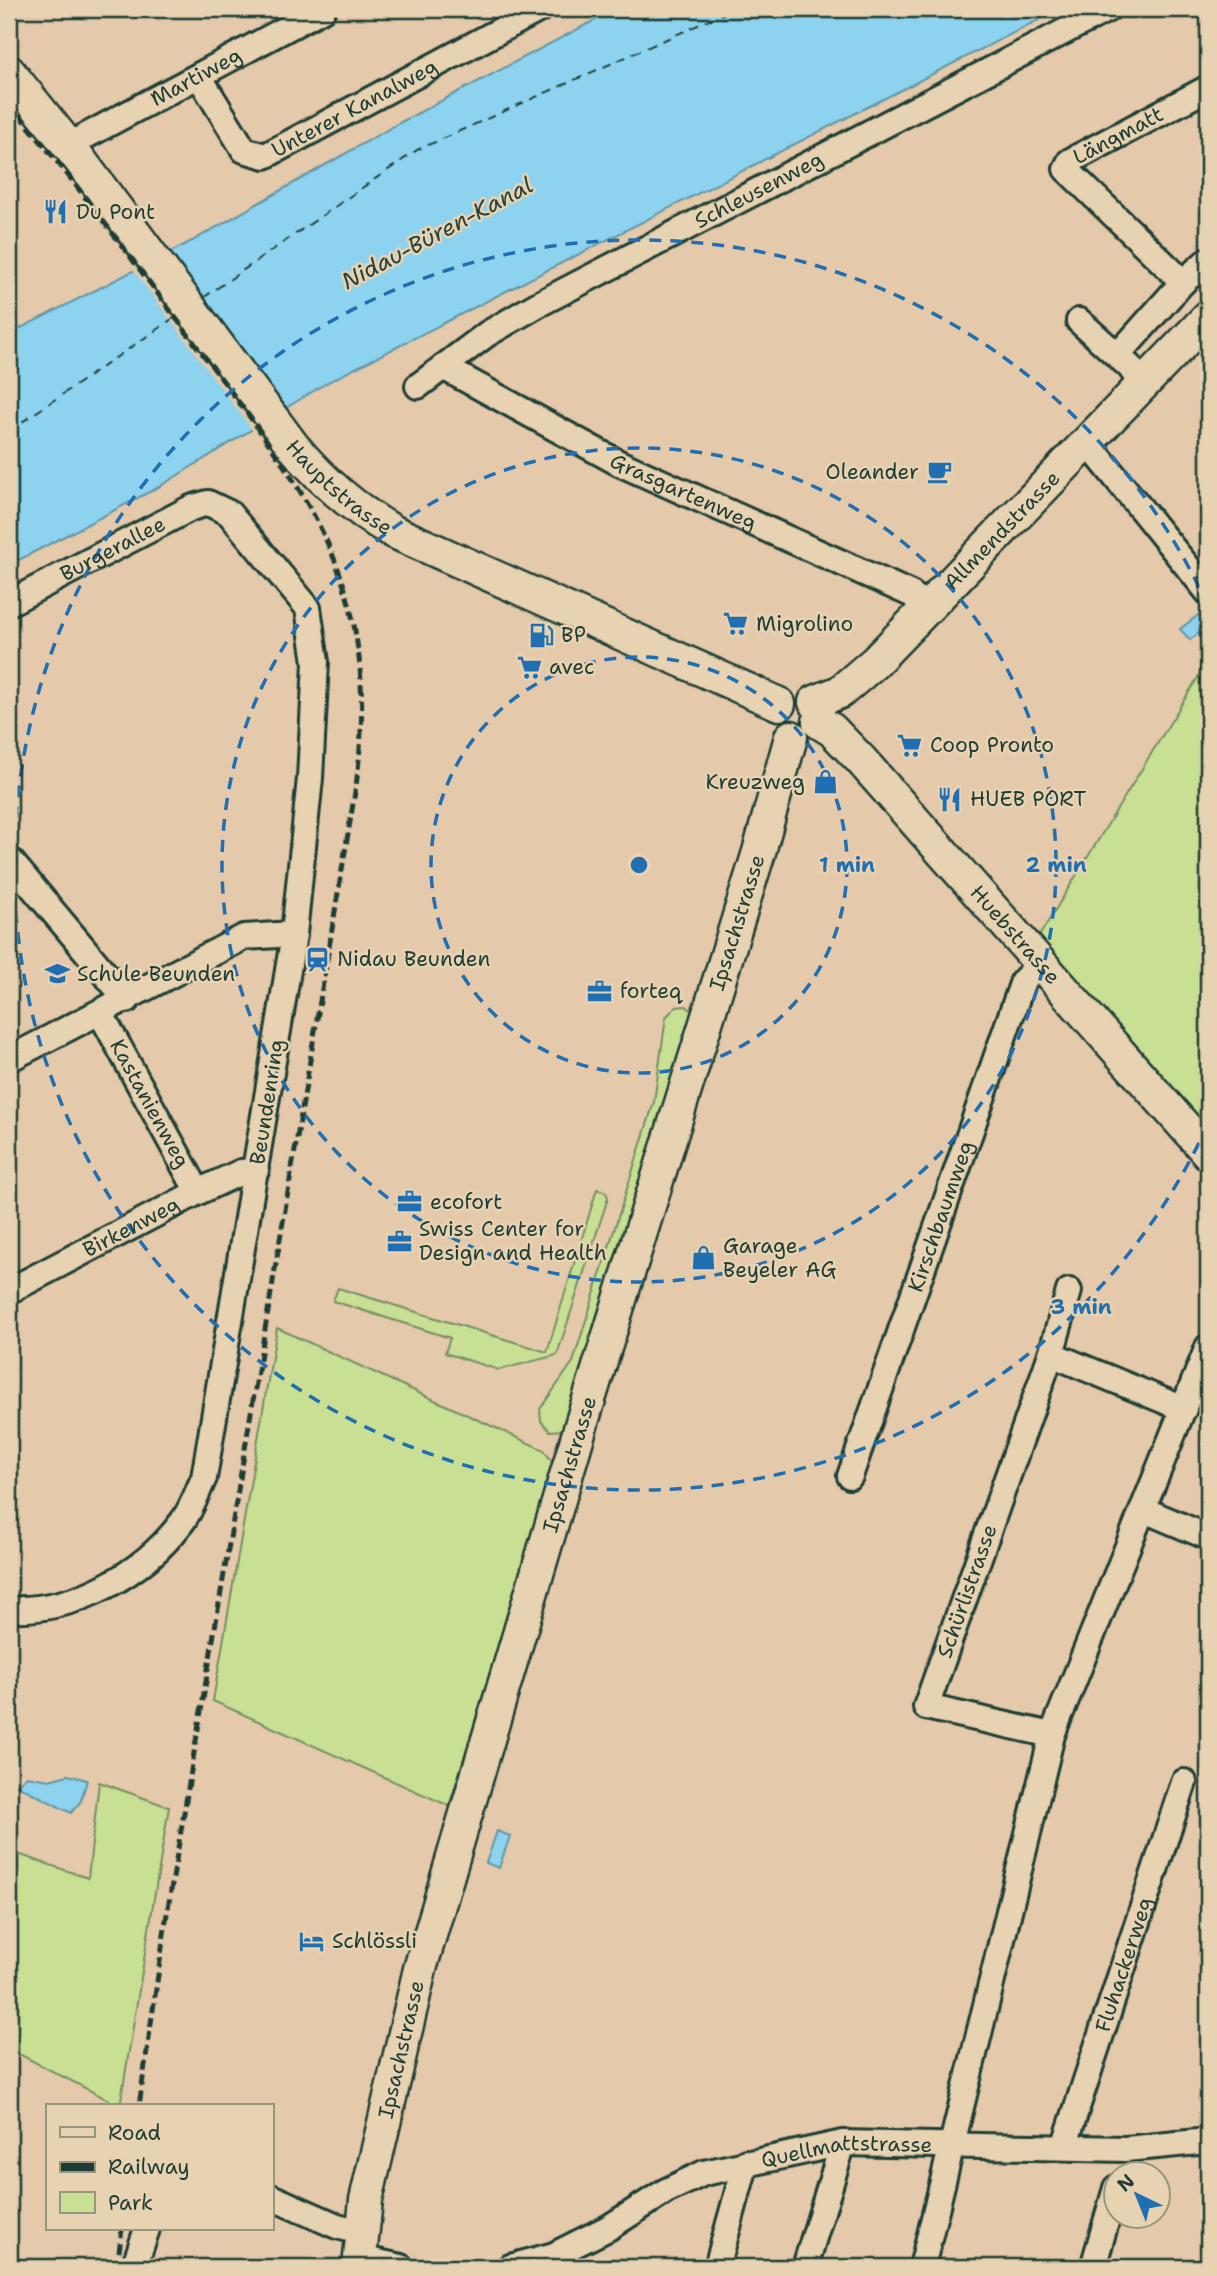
<svg xmlns="http://www.w3.org/2000/svg" width="1217" height="2276" font-family="'Shantell Sans',sans-serif">
<style>
.green{fill:#c8df94;stroke:#748e64;stroke-width:2}
.water{fill:#8dd2ee;stroke:#6196a4;stroke-width:2}
.pier{fill:#e5c9ab}
.lines{fill:none;stroke-linecap:round;stroke-linejoin:round}
.ferry{stroke:#24443d;stroke-width:2;stroke-dasharray:9 7;stroke-linecap:butt}
.minor-casing{stroke:#1f3d34;stroke-width:30}
.major-casing{stroke:#1f3d34;stroke-width:37}
.minor{stroke:#e7d2b1;stroke-width:24}
.major{stroke:#e7d2b1;stroke-width:32}
.rail{stroke:#1f3d34;stroke-width:5;stroke-dasharray:10 5;stroke-linecap:butt}
.ring{fill:none;stroke:#1f6fb2;stroke-width:3.5;stroke-dasharray:12 9}
.labels{text-anchor:middle;dominant-baseline:central;stroke-width:5;stroke-linejoin:round;paint-order:stroke}
.street-label{font-size:21px;fill:#1f3d34;stroke:#e7d2b1}
.poi-label{font-size:21px;fill:#1f3d34;stroke:#e7d2b1;text-anchor:start}
.water-label{font-size:23px;font-style:italic;fill:#24443d;stroke:#e7d2b1}
.centre{fill:#1f6fb2;stroke:#e7d2b1;stroke-width:3.5}
.ring-label{font-size:21px;text-anchor:middle;font-weight:bold;fill:#1f6fb2;stroke:#e7d2b1;stroke-width:5;stroke-linejoin:round;paint-order:stroke}
</style>
<rect width="100%" height="100%" fill="#e5c9ab"/>
<filter id="ink" filterUnits="userSpaceOnUse"><feTurbulence type="fractalNoise" baseFrequency=".0143" numOctaves="2"/><feDisplacementMap in="SourceGraphic" scale="14" xChannelSelector="R" yChannelSelector="G"/><feConvolveMatrix kernelMatrix="1 2 1 2 8 2 1 2 1" color-interpolation-filters="sRGB"/></filter>
<g filter="url(#ink)">
<path class="green" d="M1208 661V1136L1030 951Z
M686 1006 692 1011 564 1430 550 1431 541 1421 540 1409 573 1362 654 1102 666 1017 676 1007Z
M597 1189 606 1192 608 1198 557 1355 499 1370 445 1353 450 1338 333 1301 338 1288 547 1352Z
M277 1328 544 1450 554 1465 449 1806 213 1701Z
M99 1782 169 1807 120 2106 9 2049V1851L88 1878Z"/>
<path class="water" d="M616 9H1060L328 382 159 487 9 565V334L192 241 401 122Z
M1201 613 1208 626 1190 640 1180 629Z
M68 1775 87 1780 81 1801 71 1813 17 1785 27 1776 49 1780Z
M497 1831 510 1836 499 1868 486 1863Z"/>
<path class="pier" d="M167 250 288 411 253 431 132 268Z"/>
<g class="lines">
<path class="ferry" d="M203 298 417 150 734 9
M9 431 178 315"/>
<defs>
<g id="minor">
<path id="s1" d="M199 76 244 150 265 156 540 9"/>
<path id="s2" d="M69 145 323 9"/>
<path id="s3" d="M1183 282 1066 169 1070 161 1208 88"/>
<path d="M1079 321 1130 367 1142 385"/>
<path d="M1118 355 1183 282 1208 260"/>
<path id="s4" d="M443 367 619 463 911 594 928 608"/>
<path id="s5" d="M418 386 487 334 537 305 1108 9"/>
<path d="M1087 442 1208 592"/>
<path id="s6" d="M9 603 191 508 208 503 229 513 308 608 316 662 310 778 294 934 204 1478C197 1492 192 1509 182 1522 142 1575 75 1612 9 1609"/>
<path d="M9 859 127 1000"/>
<path id="s7" d="M101 1014 198 1192"/>
<path d="M9 1059 244 937 294 934"/>
<path id="s8" d="M9 1291 198 1192 241 1172 256 1171"/>
<path d="M1051 1354 1069 1291"/>
<path id="s9" d="M850 1476 1023 981 1041 963"/>
<path d="M1144 1510 1208 1537"/>
<path id="s10" d="M1052 1735 926 1707 1051 1354 1184 1409"/>
<path id="s11" d="M1064 2147 1184 1782"/>
<path d="M271 2197 337 2226 361 2232"/>
<path d="M359 2258 401 2267"/>
<path d="M134 2267 147 2229"/>
<path id="s12" d="M510 2267 554 2255 608 2228 666 2191 704 2173 843 2143 1126 2149 1208 2141"/>
<path d="M717 2267 746 2162"/>
<path d="M805 2267 843 2143"/>
<path d="M922 2267 1052 1735 1208 1347"/>
<path d="M1093 2267 1116 2188"/>
</g>
<g id="major">
<path id="s13" d="M9 72 80 160 293 446C321 480 356 510 394 532L779 704"/>
<path id="s14" d="M815 702 840 692 875 662 1208 317"/>
<path id="s15" d="M819 722 832 730 861 760 1208 1153"/>
<path id="s16" d="M359 2267 366 2200 420 1969 582 1422 759 852 791 737"/>
</g>
</defs>
<use href="#minor" class="minor-casing"/>
<use href="#major" class="major-casing"/>
<use href="#minor" class="minor"/>
<use href="#major" class="major"/>
<path class="rail" d="M9 103C72 177 129 255 187 333 304 490 384 576 356 786L166 1920 139 2106
M117 2267 122 2229"/>
</g>
</g>
<g class="ring">
<circle cx="639" cy="865" r="208"/>
<circle cx="639" cy="865" r="417"/>
<path d="M1208 1124A625 625 0 1 1 1208 606"/>
</g>
<defs>
<symbol id="restaurant-bare" viewBox="-9 -9 18 18"><path d="M-5-6h1v4h1v-4h1v4h1v-4h1v5L-1.5 .5V6h-2V.5L-5-1ZM5-6V6H3V1.5H1.5Q1.5-4 5-6Z" fill="#1f6fb2" stroke="#e7d2b1" stroke-width="2.5" paint-order="stroke"/></symbol>
<symbol id="cafe-bare" viewBox="-9 -9 18 18"><path d="M-5.5-4.5H6V0H3Q3 3.5 0 3.5H-2.5Q-5.5 3.5-5.5 0ZM3-3.2v2h1.7v-2ZM-6 4.5H4V6H-6Z" fill="#1f6fb2" stroke="#e7d2b1" stroke-width="2.5" paint-order="stroke"/></symbol>
<symbol id="supermarket-bare" viewBox="-9 -9 18 18"><path d="M-6-5.5h2.5l.6 2H6L4.5 2H-2.5L-4.4-4H-6ZM-1.5 3.2a1.3 1.3 0 1 0 .1 0ZM3 3.2a1.3 1.3 0 1 0 .1 0Z" fill="#1f6fb2" stroke="#e7d2b1" stroke-width="2.5" paint-order="stroke"/></symbol>
<symbol id="fuel-bare" viewBox="-9 -9 18 18"><path d="M-5.5-6h7V0h2V4h1.3V-2.5L3-4.5l.8-.8L6-3V5H2.5V1h-1V6h-7ZM-4.2-4.7v3.2H.2V-4.7Z" fill="#1f6fb2" stroke="#e7d2b1" stroke-width="2.5" paint-order="stroke"/></symbol>
<symbol id="shop-bare" viewBox="-9 -9 18 18"><path d="M-5-2.5h2.3a2.7 3.5 0 0 1 5.4 0H5L5.5 6h-11ZM-1.5-2.5h3a1.5 2.3 0 0 0-3 0Z" fill="#1f6fb2" stroke="#e7d2b1" stroke-width="2.5" paint-order="stroke"/></symbol>
<symbol id="station-bare" viewBox="-9 -9 18 18"><path d="M-3-6H3Q5-6 5-4V2Q5 4 3 4L4.5 6H3L1.5 4h-3L-3 6H-4.5L-3 4Q-5 4-5 2V-4Q-5-6-3-6ZM-3.5-4v3h7v-3ZM-3.5 1v1.5H-2V1ZM2 1v1.5H3.5V1Z" fill="#1f6fb2" stroke="#e7d2b1" stroke-width="2.5" paint-order="stroke"/></symbol>
<symbol id="school-bare" viewBox="-9 -9 18 18"><path d="M0-5L7-2L0 1L-7-2ZM-4 1L0 2.5L4 1V4Q0 6-4 4Z" fill="#1f6fb2" stroke="#e7d2b1" stroke-width="2.5" paint-order="stroke"/></symbol>
<symbol id="office-bare" viewBox="-9 -9 18 18"><path d="M-6-3h4V-5.5h4V-3h4V5H-6ZM-1-4.5V-3h2v-1.5ZM-6 0V1H6V0Z" fill="#1f6fb2" stroke="#e7d2b1" stroke-width="2.5" paint-order="stroke"/></symbol>
<symbol id="hotel-bare" viewBox="-9 -9 18 18"><path d="M-6-4.5h1.5V1H6V5H4.5V3h-9V5H-6ZM-4 0a1.8 1.8 0 1 1 3.6 0ZM.5 0V-2.5h3Q6-2.5 6 0Z" fill="#1f6fb2" stroke="#e7d2b1" stroke-width="2.5" paint-order="stroke"/></symbol>
</defs>
<g fill-rule="evenodd">
<use href="#restaurant-bare" x="38" y="194" width="35" height="35"/>
<use href="#cafe-bare" x="922" y="454" width="35" height="35"/>
<use href="#supermarket-bare" x="718" y="606" width="35" height="35"/>
<use href="#fuel-bare" x="524" y="618" width="35" height="35"/>
<use href="#supermarket-bare" x="512" y="650" width="35" height="35"/>
<use href="#supermarket-bare" x="892" y="728" width="35" height="35"/>
<use href="#shop-bare" x="808" y="764" width="35" height="35"/>
<use href="#restaurant-bare" x="932" y="782" width="35" height="35"/>
<use href="#station-bare" x="300" y="942" width="35" height="35"/>
<use href="#school-bare" x="40" y="956" width="35" height="35"/>
<use href="#office-bare" x="582" y="974" width="35" height="35"/>
<use href="#office-bare" x="392" y="1184" width="35" height="35"/>
<use href="#office-bare" x="382" y="1224" width="35" height="35"/>
<use href="#shop-bare" x="686" y="1240" width="35" height="35"/>
<use href="#hotel-bare" x="294" y="1924" width="35" height="35"/>
</g>
<g class="labels">
<g class="street-label">
<text stroke="none"><textPath href="#s2" startOffset="144">Martiweg</textPath></text>
<text stroke="none"><textPath href="#s1" startOffset="210">Unterer Kanalweg</textPath></text>
<text stroke="none"><textPath href="#s3" startOffset="226">Längmatt</textPath></text>
<text stroke="none"><textPath href="#s5" startOffset="394">Schleusenweg</textPath></text>
<text stroke="none"><textPath href="#s13" startOffset="532">Hauptstrasse</textPath></text>
<text stroke="none"><textPath href="#s4" startOffset="271">Grasgartenweg</textPath></text>
<text stroke="none"><textPath href="#s14" startOffset="256">Allmendstrasse</textPath></text>
<text stroke="none"><textPath href="#s6" startOffset="117">Burgerallee</textPath></text>
<text stroke="none"><textPath href="#s16" startOffset="1398">Ipsachstrasse</textPath></text>
<text stroke="none"><textPath href="#s15" startOffset="290">Huebstrasse</textPath></text>
<text transform="translate(267 1102) rotate(-81)">Beundenring</text>
<text stroke="none"><textPath href="#s7" startOffset="102">Kastanienweg</textPath></text>
<text stroke="none"><textPath href="#s9" startOffset="275">Kirschbaumweg</textPath></text>
<text stroke="none"><textPath href="#s8" startOffset="138">Birkenweg</textPath></text>
<text stroke="none"><textPath href="#s16" startOffset="831">Ipsachstrasse</textPath></text>
<text stroke="none"><textPath href="#s10" startOffset="252">Schürlistrasse</textPath></text>
<text stroke="none"><textPath href="#s11" startOffset="192">Fluhackerweg</textPath></text>
<text stroke="none"><textPath href="#s16" startOffset="222">Ipsachstrasse</textPath></text>
<text stroke="none"><textPath href="#s12" startOffset="362">Quellmattstrasse</textPath></text>
</g>
<g class="poi-label">
<text x="76" y="212">Du Pont</text>
<text x="919" y="472" text-anchor="end">Oleander</text>
<text x="756" y="624">Migrolino</text>
<text x="561" y="635">BP</text>
<text x="549" y="667">avec</text>
<text x="930" y="745">Coop Pronto</text>
<text x="805" y="782" text-anchor="end">Kreuzweg</text>
<text x="970" y="799">HUEB PORT</text>
<text x="337" y="959">Nidau Beunden</text>
<text x="77" y="974">Schule Beunden</text>
<text x="620" y="991">forteq</text>
<text x="430" y="1202">ecofort</text>
<text x="419" y="1229">Swiss Center for<tspan x="419" dy="24">Design and Health</tspan></text>
<text x="723" y="1246">Garage<tspan x="723" dy="24">Beyeler AG</tspan></text>
<text x="332" y="1941">Schlössli</text>
</g>
<g class="water-label">
<text transform="translate(437 233) rotate(-28)">Nidau-Büren-Kanal</text>
</g>
</g>
<circle cx="639" cy="865" r="10" class="centre"/>
<g class="ring-label">
<text x="847" y="872">1 min</text>
<text x="1056" y="872">2 min</text>
<text x="1081" y="1314">3 min</text>
</g>
<rect width="1217" height="2276" fill="none" stroke="#e7d2b1" stroke-width="35"/>
<rect x="18" y="18" width="1182" height="2241" fill="none" stroke="#1f3d34" stroke-width="2.5" filter="url(#ink)"/>
<rect x="46" y="2104" width="228" height="126" fill="#e7d2b1" stroke="#97967f" stroke-width="2"/>
<rect x="60" y="2127" width="35" height="10" fill="#e7d2b1" stroke="#97967f" stroke-width="2"/>
<text x="108" y="2140" font-size="21" fill="#1f3d34">Road</text>
<rect x="60" y="2162" width="35" height="10" fill="#1f3d34" stroke="#97967f" stroke-width="2"/>
<text x="108" y="2174" font-size="21" fill="#1f3d34">Railway</text>
<rect x="60" y="2192" width="35" height="21" fill="#c8df94" stroke="#97967f" stroke-width="2"/>
<text x="108" y="2210" font-size="21" fill="#1f3d34">Park</text>
<g transform="translate(1137 2195) rotate(317)"><circle r="33" fill="#e7d2b1" stroke="#97967f" stroke-width="2"/>
<path d="M0-5L12 26L0 18L-12 26Z" fill="#1f6fb2"/>
<text y="-10" font-size="19" font-weight="bold" text-anchor="middle" fill="#1f3d34">N</text>
</g>
</svg>
